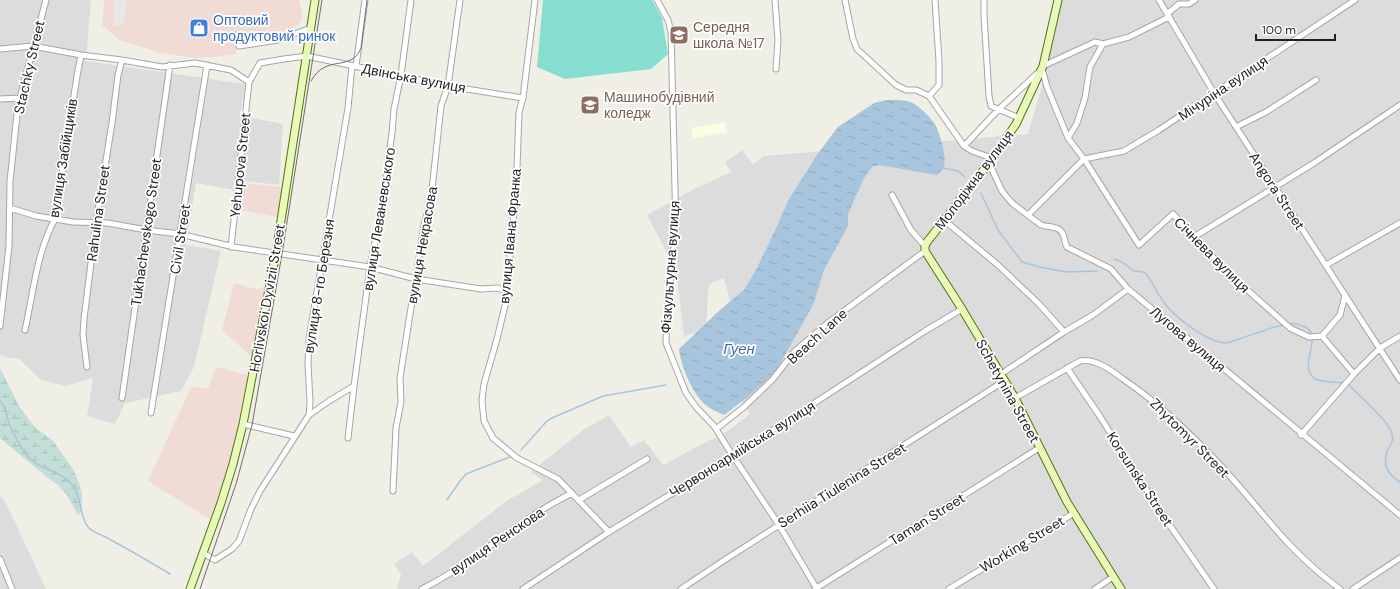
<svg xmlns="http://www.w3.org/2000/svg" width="1400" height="589" font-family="'DM Sans',sans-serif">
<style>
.residential{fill:#dddcdc}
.commercial{fill:#f0dcd5}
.education{fill:#f8ffe0}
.wetland{fill:url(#wetland-marsh)}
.pitch{fill:#85decf}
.parking{fill:#e7e7e7}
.water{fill:url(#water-ripples)}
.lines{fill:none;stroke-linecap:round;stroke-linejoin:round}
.stream{stroke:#a7c5dd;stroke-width:1.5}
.street-casing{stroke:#a6a6a6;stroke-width:7}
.secondary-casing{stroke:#517606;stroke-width:9}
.street{stroke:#fff;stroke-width:5}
.secondary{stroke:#e8f9bb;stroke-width:7}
.tram{stroke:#6d6d6d;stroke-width:1}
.labels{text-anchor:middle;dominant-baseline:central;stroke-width:3.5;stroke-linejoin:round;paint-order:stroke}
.shop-label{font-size:14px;fill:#366cbe;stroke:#fff;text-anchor:start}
.education-label{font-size:14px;fill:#785e54;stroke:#fff;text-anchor:start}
.street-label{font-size:14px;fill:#1f1f1f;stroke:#fff}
.water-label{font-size:15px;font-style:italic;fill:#4c68ae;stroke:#fff}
</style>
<defs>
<pattern id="wetland-marsh" width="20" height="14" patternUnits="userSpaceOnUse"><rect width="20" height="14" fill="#c3ded7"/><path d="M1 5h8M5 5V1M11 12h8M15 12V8" fill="none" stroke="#a7beb8"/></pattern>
<pattern id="water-ripples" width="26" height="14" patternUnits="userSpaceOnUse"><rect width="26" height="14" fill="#a7c5dd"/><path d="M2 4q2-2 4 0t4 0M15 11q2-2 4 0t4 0" fill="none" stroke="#8fa9bd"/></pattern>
</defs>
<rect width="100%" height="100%" fill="#f0efe6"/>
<path class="residential" d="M0 0H91L86 61 245 84 240 114 252 118 283 124 279 185 238 180 235 190 196 183 186 245 221 251 194 367 181 391 125 403 115 424 87 416 93 378 66 386 41 380 19 359 5 357 0 354Z
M1062 0H1400V589H397L401 574 394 564 412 552 423 566 508 500 543 480 531 472 583 430 609 415 631 447 644 440 663 465 729 430 750 414 741 400 736 324 724 278 710 284 708 292 706 330 684 336 676 270 647 215 696 188 731 172 725 162 742 150 753 164 764 156 1028 134 1043 81Z
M0 496 5 501 46 589H0Z"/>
<path class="commercial" d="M104 0H299L303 17 299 24 287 32 255 39 236 41V54L215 57 194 58 161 53 119 40 102 25Z
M244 183 283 187 277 217 240 210Z
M234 283 256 289 268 287 254 359 222 330Z
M216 367 251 376 232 457 211 520 148 481 191 387 208 388Z"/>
<path class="education" d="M725 122 727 132 693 138 691 128Z"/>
<path class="wetland" d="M0 368 20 408 35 427 53 441 73 469 80 485 82 496V511L78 515 67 495 59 486 49 479 0 438Z"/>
<path class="pitch" d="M543 0H652L662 18 668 54 651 69 565 79 537 67Z"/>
<path class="parking" d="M115 0H126L124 25 113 26Z"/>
<path class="water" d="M886 100C896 100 908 99 916 105 923 110 932 119 936 126 940 135 948 159 943 168 942 171 939 173 937 175L879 165 872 167 864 178 848 214V226L824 270 813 305 776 371 749 396 724 415C718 412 712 410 707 406 693 396 681 366 679 349L721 309 744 290 756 270 777 226 789 199 819 152 838 127 874 103Z"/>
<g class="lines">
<path class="stream" d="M943 168 958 171 965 177
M981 193 998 230 1022 262 1040 267 1066 272 1097 271
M1114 259 1122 262 1134 271 1144 272C1152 280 1155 289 1161 298 1171 315 1207 343 1227 343L1274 327 1284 325
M1288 324C1293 323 1298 324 1303 326 1326 334 1297 364 1314 378 1317 382 1338 382 1344 383
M1347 383C1357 394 1390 422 1392 434 1394 440 1391 444 1388 449 1382 463 1387 474 1400 482
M0 401C7 407 6 415 9 423 13 433 19 444 25 453 37 470 57 469 70 482 83 496 78 514 88 527 93 533 103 535 109 539 130 550 150 562 170 574
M521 450 547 421 552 418 603 396 666 385
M447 500 460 481 466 474 510 457"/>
<defs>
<path id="street" d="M535 0 523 98 519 112 516 195 510 246V271L507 291 508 293 497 339 484 384 482 400 484 421 493 438 517 458 558 479 609 532
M657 0 668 20 671 32 676 229 667 313 666 343 686 393 696 407 714 426 733 456 779 525 817 589
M775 0 778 40 776 69
M845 0 853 39 857 49 896 85 906 90H916L929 96
M984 0V15L989 96 991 106 1019 118
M1159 0 1214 93 1400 380
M1167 14 1179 4H1189L1195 0
M239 46 278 40 311 28
M0 49 33 46 81 55 122 60 162 67 195 63 231 70 249 82 260 63 284 59 307 56 448 86 523 98
M356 66 365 0
M1043 66 1095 42 1103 44
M929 96 939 85V61L935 0
M929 96 964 146 972 151 992 158
M0 99 20 98
M1236 127 1266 112 1316 80
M1068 138 1077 123 1085 98 1090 67 1103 44 1129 37 1169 17
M964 146 998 110 1042 69 1047 87 1068 138 1084 159 1139 245 1173 214 1226 271 1290 328 1309 337 1322 336 1340 315 1345 296
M1084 159 1124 151 1159 130 1355 0
M989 163 1002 191 1012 203 1041 225C1050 228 1061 225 1064 237 1065 241 1065 243 1067 247L1111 269 1128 289 1400 515
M892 195 911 230 925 246
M10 208 36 216 55 219 73 222 108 223 146 230 180 234 234 247 370 267 416 279 481 289 497 288 507 291
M1028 215 1084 159
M944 220 998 265 1039 304 1064 332
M1194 237 1314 163 1400 105
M231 247 249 82
M1326 265 1400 223
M0 326 9 246 10 181 18 105 46 0
M25 330C33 294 37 251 55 219L77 76 81 55
M1322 336 1354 374
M87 367 83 335 84 319 96 223 112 123 118 75 122 60
M1067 368 1099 415 1162 514 1214 589
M1001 374 1064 332 1093 315 1128 289
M122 398 170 65
M1015 398 1080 361C1095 358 1111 370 1123 379 1160 404 1192 435 1222 467 1245 492 1265 518 1288 543 1304 560 1321 575 1340 589
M151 413 207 65
M309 415 329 401 354 386
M243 424 294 436
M716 429 744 407 773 379 794 352 829 322 925 251
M1301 435 1354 374 1380 348 1400 336
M348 438 354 386 370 267 381 212 392 133 394 109 401 75 411 0
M393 491 396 428 401 402 400 378 424 225 431 199 441 106 448 86 460 0
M579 500 647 459
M203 553 215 560 232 549 239 541 251 509 260 491 309 415 310 402 308 364 309 339 348 108 352 66
M0 559 12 589
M422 589C464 568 498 538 537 513 548 506 560 499 572 493
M523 589 609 532 733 456 925 331 962 309
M681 589 726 559 1004 381
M815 589 1039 448
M949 589 1074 513
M1095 589 1113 577
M1353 589 1400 558"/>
<path id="secondary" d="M1058 0 1043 66 1016 124 989 163 927 242 925 246V251L962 309 1015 398 1067 502 1121 589
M190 589 221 503 233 464 243 424 276 253 315 0"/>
</defs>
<use href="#street" class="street-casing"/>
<use href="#secondary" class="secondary-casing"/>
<use href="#street" class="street"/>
<use href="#secondary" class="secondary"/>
<path class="tram" d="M311 81C326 53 351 73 361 48L367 0
M200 589 236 484 252 425 282 254 322 0"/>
</g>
<defs>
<symbol id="shop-square" viewBox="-11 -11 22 22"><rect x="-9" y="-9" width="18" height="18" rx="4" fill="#3f7fe0" stroke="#fff"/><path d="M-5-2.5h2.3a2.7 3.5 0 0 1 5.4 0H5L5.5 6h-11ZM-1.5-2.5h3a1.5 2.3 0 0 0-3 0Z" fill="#fff"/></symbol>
<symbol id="school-square" viewBox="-11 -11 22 22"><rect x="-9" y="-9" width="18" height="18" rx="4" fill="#8d6e63" stroke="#fff"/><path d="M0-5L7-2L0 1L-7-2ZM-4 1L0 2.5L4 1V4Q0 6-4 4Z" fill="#fff"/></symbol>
<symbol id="university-square" viewBox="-11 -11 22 22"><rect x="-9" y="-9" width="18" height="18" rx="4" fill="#8d6e63" stroke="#fff"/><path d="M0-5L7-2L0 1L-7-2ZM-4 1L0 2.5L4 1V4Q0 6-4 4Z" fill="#fff"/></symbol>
</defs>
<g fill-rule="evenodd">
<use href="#shop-square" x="188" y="17" width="22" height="22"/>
<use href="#school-square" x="668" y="24" width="22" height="22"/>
<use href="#university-square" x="579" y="94" width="22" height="22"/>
</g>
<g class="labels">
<g class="shop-label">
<text x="213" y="20">Оптовий<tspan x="213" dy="16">продуктовий ринок</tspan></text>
</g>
<g class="education-label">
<text x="693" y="27">Середня<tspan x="693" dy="16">школа №17</tspan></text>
<text x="604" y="97">Машинобудівний<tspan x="604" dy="16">коледж</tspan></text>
</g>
<g class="street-label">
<text transform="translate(29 67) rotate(-77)">Stachky Street</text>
<text transform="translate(414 78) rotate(11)">Двінська вулиця</text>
<text transform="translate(1223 88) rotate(-34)">Мічуріна вулиця</text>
<text transform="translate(63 158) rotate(-81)">вулиця Забійщиків</text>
<text transform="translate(240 165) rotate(-84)">Yehupova Street</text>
<text transform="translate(974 180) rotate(-53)">Молодіжна вулиця</text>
<text transform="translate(1277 191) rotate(57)">Angora Street</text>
<text transform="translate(98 213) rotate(-82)">Rahulina Street</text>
<text transform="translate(379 219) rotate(-81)">вулиця Леваневського</text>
<text transform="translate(146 232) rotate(-82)">Tukhachevskogo Street</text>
<text transform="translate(510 236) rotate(-85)">вулиця Івана Франка</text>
<text transform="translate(180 239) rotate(-81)">Civil Street</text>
<text transform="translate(422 245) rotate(-80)">вулиця Некрасова</text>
<text transform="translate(1212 255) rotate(45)">Січнева вулиця</text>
<text transform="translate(670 267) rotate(-86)">Фізкультурна вулиця</text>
<text transform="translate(319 286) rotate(-81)">вулиця 8-го Березня</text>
<text transform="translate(267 298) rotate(-80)">Horlivskoi Dyvizii Street</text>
<text transform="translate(817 336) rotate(-42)">Beach Lane</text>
<text transform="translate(1188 339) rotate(40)">Лугова вулиця</text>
<text transform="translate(1008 391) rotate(61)">Schetynina Street</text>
<text transform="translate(1190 438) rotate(45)">Zhytomyr Street</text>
<text transform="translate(742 449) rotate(-32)">Червоноармійська вулиця</text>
<text transform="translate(1140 479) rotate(57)">Korsunska Street</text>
<text transform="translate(842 485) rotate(-32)">Serhiia Tiulenina Street</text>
<text transform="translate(927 519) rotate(-32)">Taman Street</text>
<text transform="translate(497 541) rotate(-34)">вулиця Ренскова</text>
<text transform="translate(1022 544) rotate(-31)">Working Street</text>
</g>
<g class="water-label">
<text x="739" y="349">Гуен</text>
</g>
</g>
<path d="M1256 34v6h79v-6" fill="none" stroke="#1f1f1f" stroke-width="2"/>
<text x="1262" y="34" font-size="12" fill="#1f1f1f" stroke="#ffffff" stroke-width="3" paint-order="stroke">100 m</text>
</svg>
